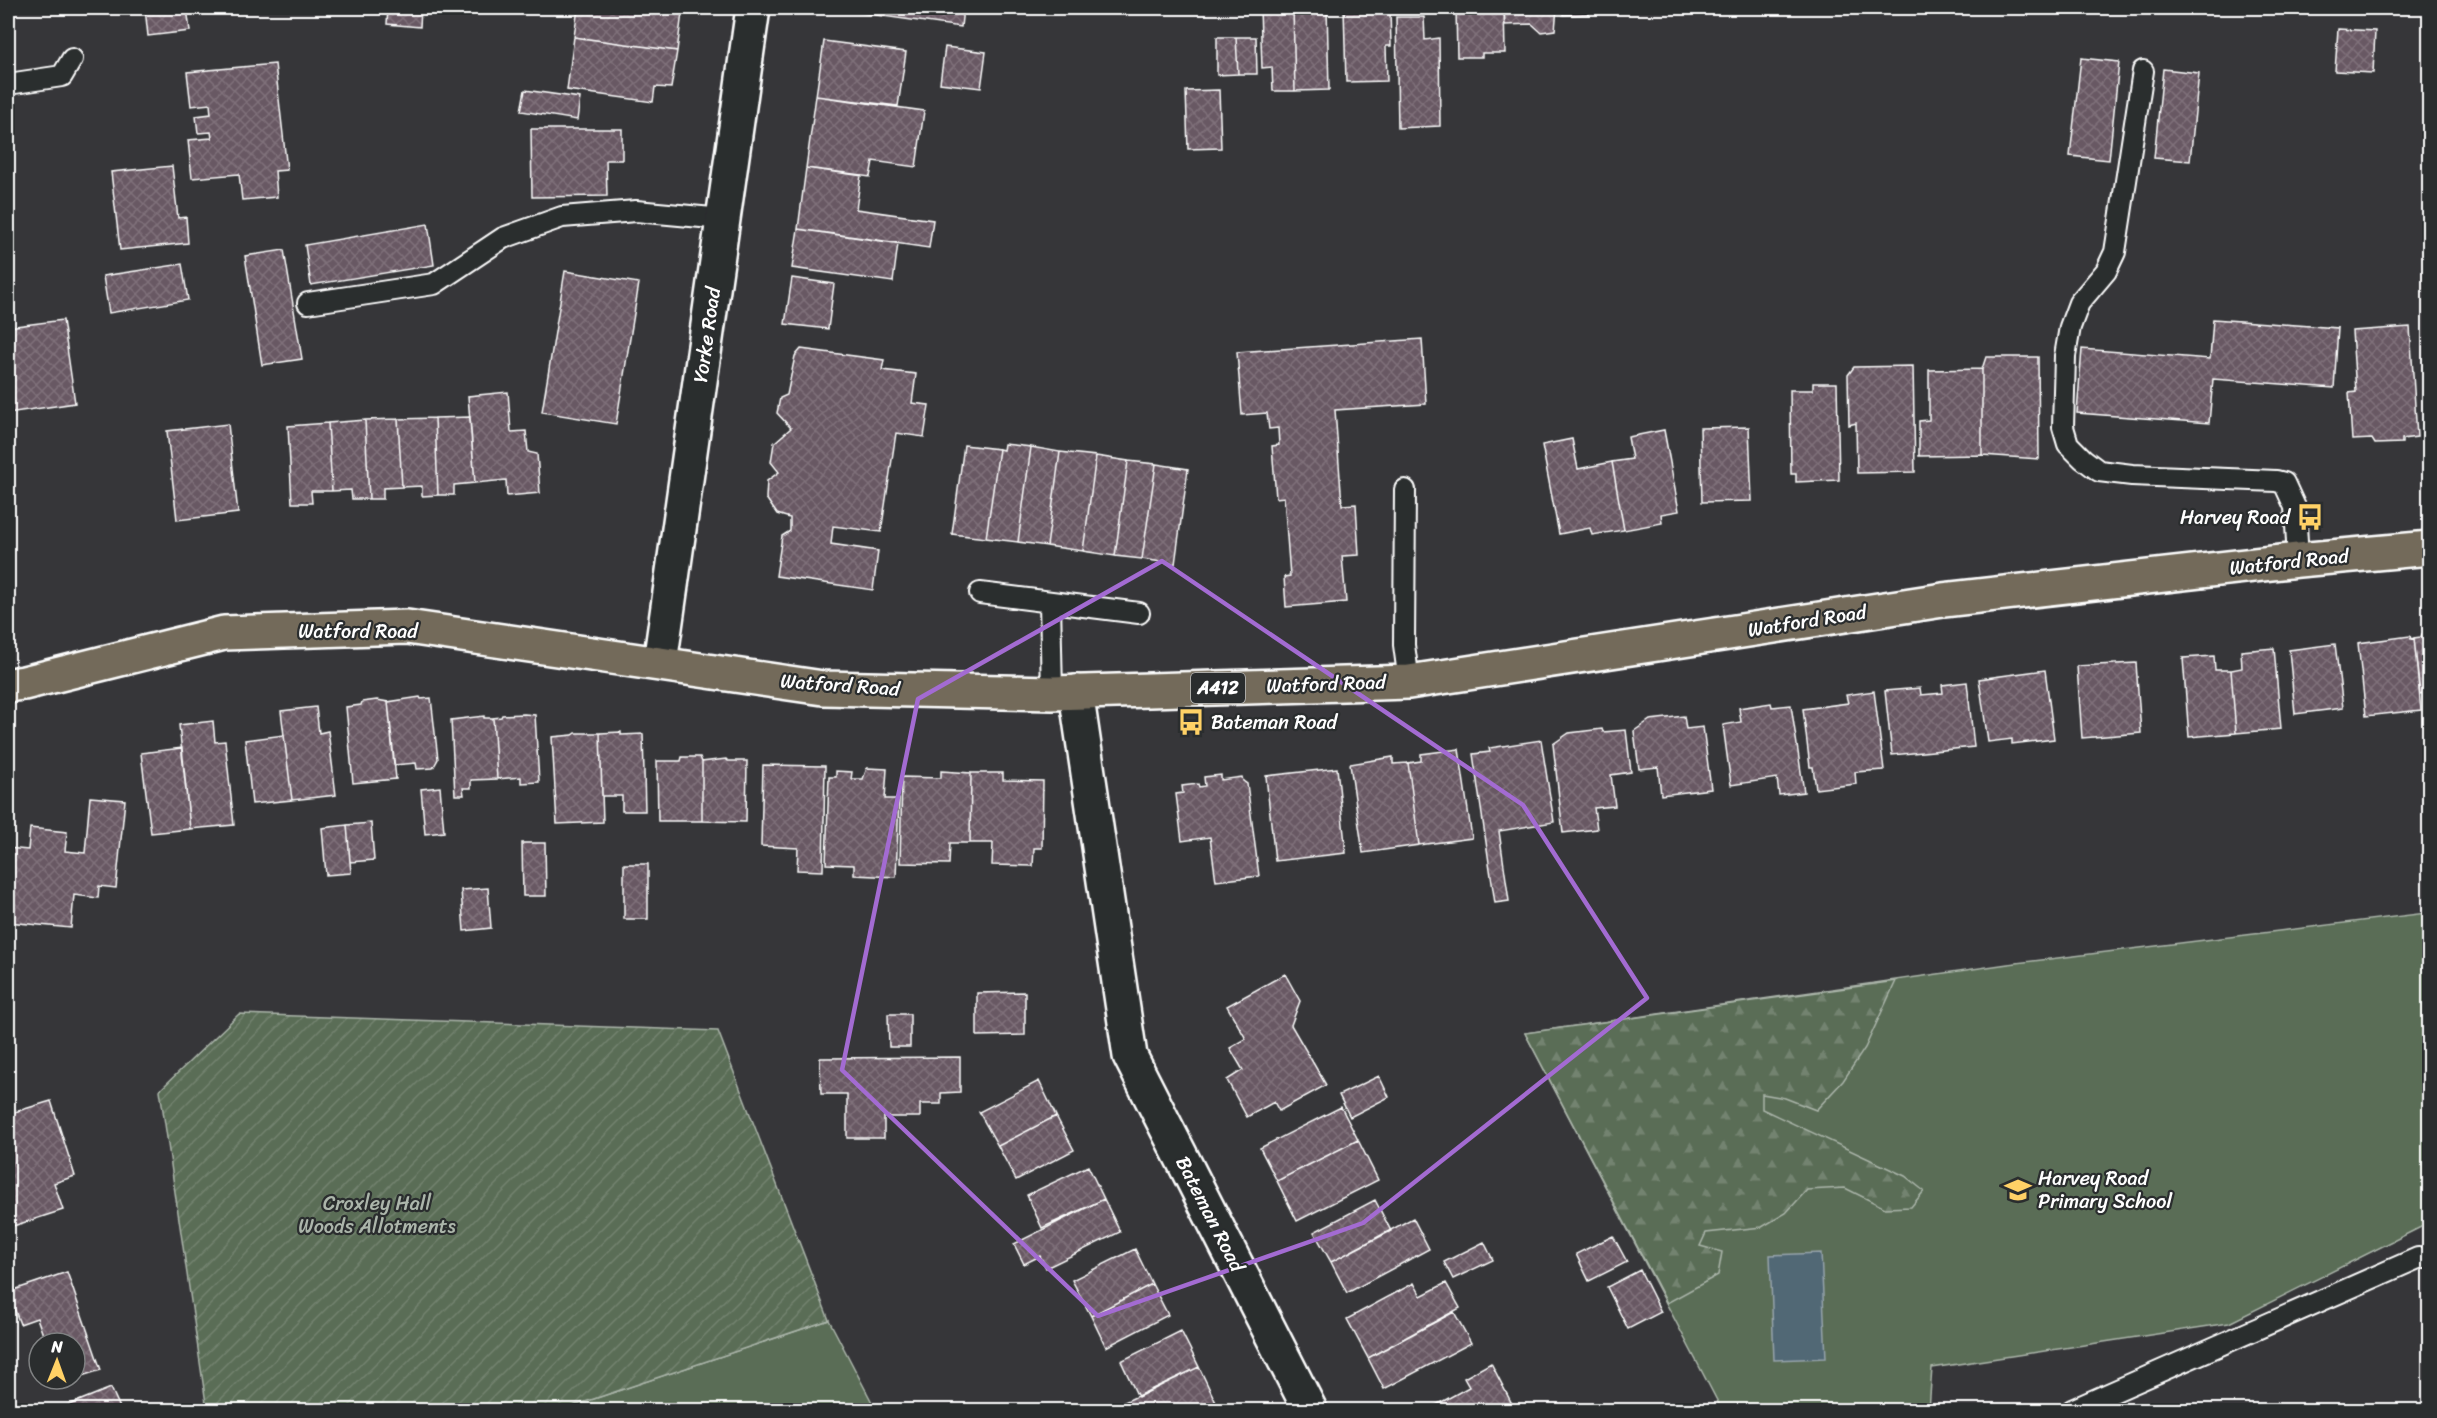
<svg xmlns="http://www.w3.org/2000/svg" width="2437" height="1418" font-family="Sriracha,sans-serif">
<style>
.green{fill:#5a6d57;stroke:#acb6ab;stroke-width:1.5}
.forest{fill:url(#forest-firs);stroke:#acb6ab;stroke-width:1.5}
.garden{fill:url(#garden-furrows);stroke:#acb6ab;stroke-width:1.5}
.water{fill:#516875;stroke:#97a4ac;stroke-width:1.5}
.building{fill:url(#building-cross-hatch);stroke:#fff;stroke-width:1.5}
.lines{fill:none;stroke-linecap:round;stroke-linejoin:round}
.service-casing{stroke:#fff;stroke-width:24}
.minor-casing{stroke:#fff;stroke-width:38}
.primary-casing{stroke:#fff;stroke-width:38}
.service{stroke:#2a2d2e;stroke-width:20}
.minor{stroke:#2a2d2e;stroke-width:33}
.primary{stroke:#736b5a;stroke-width:33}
.marked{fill:none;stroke:#a36bd2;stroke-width:4.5;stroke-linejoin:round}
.labels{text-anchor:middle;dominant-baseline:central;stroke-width:4.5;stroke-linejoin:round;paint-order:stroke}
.shield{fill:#2a2d2e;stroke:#bfc0c0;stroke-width:1.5}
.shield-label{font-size:18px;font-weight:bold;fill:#fff}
.street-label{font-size:20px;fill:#fff;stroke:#2a2d2e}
.poi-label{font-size:20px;fill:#fff;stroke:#2a2d2e;text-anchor:start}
.park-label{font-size:20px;fill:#acb6ab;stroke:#2a2d2e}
</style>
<defs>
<pattern id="forest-firs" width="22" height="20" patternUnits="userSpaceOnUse" patternTransform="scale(1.5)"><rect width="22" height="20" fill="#5a6d57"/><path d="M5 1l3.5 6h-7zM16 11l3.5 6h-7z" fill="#738370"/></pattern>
<pattern id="garden-furrows" width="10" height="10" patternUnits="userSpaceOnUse" patternTransform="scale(1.5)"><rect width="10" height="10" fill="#5a6d57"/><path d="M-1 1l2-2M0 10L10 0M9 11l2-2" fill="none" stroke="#738370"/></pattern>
<pattern id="building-cross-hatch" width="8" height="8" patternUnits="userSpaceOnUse" patternTransform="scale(1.5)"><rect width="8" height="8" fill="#685863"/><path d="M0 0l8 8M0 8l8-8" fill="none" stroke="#7f717a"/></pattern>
</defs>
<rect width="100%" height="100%" fill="#363639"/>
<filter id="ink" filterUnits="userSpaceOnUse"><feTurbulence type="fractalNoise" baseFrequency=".0167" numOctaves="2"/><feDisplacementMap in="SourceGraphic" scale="12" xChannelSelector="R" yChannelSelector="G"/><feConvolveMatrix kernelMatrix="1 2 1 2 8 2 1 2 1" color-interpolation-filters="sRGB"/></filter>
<g filter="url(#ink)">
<path class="green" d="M2426 913 2429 1223 2229 1323 1932 1368 1929 1410H1722L1525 1033 2008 964Z
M829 1320 876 1410H561Z"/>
<path class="forest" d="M1896 981 1865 1048 1843 1081 1816 1110 1785 1098 1762 1094V1109L1905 1176 1924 1191 1911 1207 1885 1208 1845 1188 1807 1190 1786 1213 1762 1227 1706 1233 1700 1246 1722 1252 1718 1275 1667 1303 1525 1033Z"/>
<path class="garden" d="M239 1014 718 1031 829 1320 561 1410H207L160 1090Z"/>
<path class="water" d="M1821 1253 1826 1358 1774 1360 1770 1255Z"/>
<path class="building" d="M98 8H141L98 13Z
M145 8H187L190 31 148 36Z
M388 8H421L420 27 387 24Z
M578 8H639L682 13 677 51 574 37Z
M826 8H963L961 27Z
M1260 8H1293L1295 91H1273L1272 67 1262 68Z
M1293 8H1327L1329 90 1295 91Z
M1344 8H1378V11L1390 10 1391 46H1386L1387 81 1346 82Z
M1456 8H1504L1505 53H1482V57H1457Z
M1504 8H1557L1555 30 1541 32 1532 24 1505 25Z
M1563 8H1588L1589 14 1563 15Z
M1396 17H1424L1425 40 1439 38 1440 126 1398 128Z
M2338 29 2375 31 2373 73 2335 71Z
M574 37 677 51 671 88 655 87 653 102 567 90Z
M1217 37H1236L1238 74 1217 75Z
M1236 37H1256L1257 74H1238Z
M824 41 906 52 898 106 816 96Z
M945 47 986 52 981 88 940 83Z
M2081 58 2119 62 2109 160 2070 156Z
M275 64 287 170 275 171 277 197 242 200 239 174 192 178 188 140 212 138 211 132 198 133 196 116 211 114 210 104 191 106 187 72Z
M2163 69 2199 73 2190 161 2154 158Z
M525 90 580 98 577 120 521 111Z
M1219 90 1221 148 1188 149 1186 91Z
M816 96 924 111 916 167 873 161 870 177 806 168Z
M531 129H622V160H606L607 196 532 197Z
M172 166 178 218 186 217 188 243 120 250 111 172Z
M806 168 861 175 856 209 933 220 929 248 798 229Z
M428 224 434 265 311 285 305 245Z
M798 229 898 243 893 282 792 268Z
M284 250 302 359 262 365 245 256Z
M182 264 188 300 109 313 103 276Z
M565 271 639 283 616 424 542 412Z
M792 278 834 284 828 329 785 324Z
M2213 319 2338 328 2334 388 2213 379 2209 423 2077 413 2082 349 2210 359Z
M63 320 75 403 8 413V327Z
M2410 327 2417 437 2402 439V443L2375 444 2372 439 2352 440 2349 393 2356 392 2352 331Z
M1422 339 1426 404 1335 410 1342 505 1356 504 1359 555 1342 556 1346 602 1286 607 1284 577 1290 576 1284 497 1276 498 1272 446 1279 445 1278 428 1269 429 1267 413 1242 415 1237 352Z
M801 349 884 360 882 370 916 374 912 403 929 405 924 437 896 433 881 532 833 526 831 544 878 551 873 590 776 576 782 536 790 531V518L777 514 766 498 767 481 779 472 771 462 774 443 791 428 777 413 780 398 787 395 795 356Z
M1986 357H2038L2039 459 1982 455V369Z
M1913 366 1915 472 1857 473 1856 423 1849 425 1848 375 1854 367Z
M1982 369V455L1919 456V421L1929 420V370Z
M1813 383H1837L1839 480 1796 482V474H1791L1790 390H1813Z
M508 392 511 432 526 431 528 452 537 454 540 493 507 496 506 480 475 483 468 396Z
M2425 396H2430L2429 439Z
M470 417 475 483 454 485V495H438L435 418Z
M435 418 438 495 422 496V486L402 487 398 419Z
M398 419 402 487 383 488V499H369L365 420Z
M365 420 369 499H352L351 490 332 491 328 423Z
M328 423 332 491H311L312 503H292L288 426Z
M228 424 238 513 177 520 167 431Z
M1749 427 1752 501 1702 502 1700 428Z
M1664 430 1679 511 1661 514 1662 523 1624 530 1612 462 1632 459 1628 437Z
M1572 439 1578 469 1612 462 1624 530 1592 535 1590 528 1559 534 1542 445Z
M1004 444 1031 447 1018 542 986 538 999 449 1003 450Z
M964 445 999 449 986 538 952 534Z
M1031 447 1060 452 1047 546 1018 542Z
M1060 452 1096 456 1083 551 1047 546Z
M1096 456 1128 461 1115 556 1083 551Z
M1128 461 1156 464 1142 559 1115 556Z
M1156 464 1188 469 1175 564 1142 559Z
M2422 634H2430V710H2426L2424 693 2420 694 2414 638 2421 637Z
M2410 636 2411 639 2414 638 2421 710 2366 716 2358 643Z
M2335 644 2343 708 2295 714 2289 650Z
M2274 648 2281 729 2236 733 2231 670 2242 668 2241 651Z
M2214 656 2215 670H2231L2236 733 2189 737 2183 658Z
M2136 663 2141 733 2082 738 2077 666Z
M2045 670 2054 739 2012 744V739L1988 742 1979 679Z
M1967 682 1974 747 1892 755 1885 691 1920 688 1921 695 1943 693 1942 685Z
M1874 691 1884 770 1855 772 1856 784 1816 789 1813 767H1810L1803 709 1848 703 1846 695Z
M420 697 421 699 431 698 438 759 433 768 417 769 416 763 394 765 388 702Z
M377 700 388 702 396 779 353 783 346 707 361 705 362 702Z
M1771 703 1772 707 1791 705 1804 792 1779 795 1777 778 1731 785 1723 725 1741 722 1739 708Z
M316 707 319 733 328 731 336 795 292 800 281 711Z
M524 714 535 715 539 782 521 783V777L497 779 493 718 501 717 502 715Z
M484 716V718H493L497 779 471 780V788H463L464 795H455L451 720Z
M1684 716 1686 729 1703 727 1711 789 1661 795 1658 767 1639 769 1634 731 1650 720Z
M213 721 215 742 225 741 234 825 190 829 179 725Z
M1602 729 1603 732 1626 730 1631 772 1611 775 1615 806 1594 808 1597 829 1563 833 1553 744 1569 733Z
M621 732V735L643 734 645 811H622V796H602L600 733Z
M576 733H600L603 822 557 824 552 737 573 735Z
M284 735 292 800 252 804 245 740Z
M1541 740 1554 822 1499 831 1509 901 1495 903 1473 754 1490 752 1489 748Z
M182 748 190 829 151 833 141 753Z
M1459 749 1472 838 1419 845 1408 763 1421 761V754Z
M682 757H700L702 762V821H658L657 761H681Z
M1393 757V764L1408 763 1419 845 1363 853 1350 764Z
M726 759 728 761H747L746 822 702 821V762Z
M763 765 825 766 823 871 797 870 798 848 761 846Z
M867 768 887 769 885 799H899L896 877 854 875V865L826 864 829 777H836V771L852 772 851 779H863Z
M1337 768 1346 853 1275 861 1266 776Z
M941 771 971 773 970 843H950L949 864 900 863 902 777 941 778Z
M971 773H1003V780L1043 781 1042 848H1034L1033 866 992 865 993 843H970Z
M1221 775V780L1242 777 1243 781 1247 784 1259 876 1216 881 1210 837 1182 841 1176 794 1183 793 1182 786 1198 784 1199 787 1205 786 1204 777Z
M440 787 444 832 425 834 421 789Z
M90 797 125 800 116 888 99 886 98 898 74 895 71 928 8 922V848L28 850 30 828 67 832 65 851 85 853Z
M371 823 374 860 350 862 347 825Z
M347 825 351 873 326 875 322 828Z
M522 843H545L546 896H523Z
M624 864H648V919H624Z
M488 888 491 928 464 931 461 890Z
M1285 974 1300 1001 1291 1025 1326 1085 1279 1111 1274 1102 1247 1117 1227 1080 1243 1070 1230 1048 1246 1039 1227 1006Z
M1025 992V1035L977 1036V993Z
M888 1014H910V1047H889Z
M960 1057V1092L941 1093V1104H920V1117H884V1138H847V1094H821L820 1058Z
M1379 1076 1389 1097 1350 1117 1339 1095Z
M1039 1081 1056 1116 998 1146 979 1112Z
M51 1101 75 1176 54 1183 63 1210 10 1227 8 1221V1114Z
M1341 1107 1358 1140 1277 1181 1260 1148Z
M1056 1116 1074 1150 1016 1180 998 1146Z
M1358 1140 1378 1180 1297 1221 1277 1181Z
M1088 1166 1104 1199 1042 1228 1027 1195Z
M1104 1199 1120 1232 1046 1268 1040 1256 1024 1264 1014 1244Z
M1375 1200 1391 1231 1331 1262 1314 1232Z
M1413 1218 1429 1249 1347 1293 1331 1262Z
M1613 1236 1627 1262 1589 1281 1576 1254Z
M1484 1242 1493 1260 1453 1279 1444 1262Z
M1135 1249 1152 1284 1091 1316 1072 1280Z
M1640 1270 1661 1312 1628 1329 1607 1287Z
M67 1272 101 1370 75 1378V1343H46L37 1318 20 1324 8 1292Z
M1414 1283 1421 1296 1446 1283 1460 1308 1368 1358 1347 1319Z
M1152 1284 1168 1315 1106 1347 1091 1316Z
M1454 1312 1471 1343 1384 1389 1368 1358Z
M1181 1331 1199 1367 1138 1397 1121 1361Z
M1491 1363 1514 1408 1510 1410H1427L1469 1387 1464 1378Z
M1199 1367 1219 1409 1215 1410H1121L1118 1405Z
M111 1388 121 1410H56Z"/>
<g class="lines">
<defs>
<path id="service" d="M2143 71 2115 252 2106 271 2079 303 2070 327 2065 356 2063 427 2068 444 2083 459 2099 471 2132 475 2276 481 2284 483 2295 507 2298 560
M8 84 62 76 72 59
M308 303 434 284 503 238 562 217 636 211 723 219
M1405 490 1404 645 1409 682
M980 593 1139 613
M1050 602 1052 693
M2072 1410 2418 1258H2430"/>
<path id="minor" d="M660 663 753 8
M1076 692 1130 1056 1310 1410"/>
<path id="primary" d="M8 685 24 683 224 633 407 627 823 688 1052 693 1409 682 1943 600 2298 560 2430 548"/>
</defs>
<use href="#service" class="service-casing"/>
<use href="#minor" class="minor-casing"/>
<use href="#primary" class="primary-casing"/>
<use href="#service" class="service"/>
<use href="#minor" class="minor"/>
<use href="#primary" class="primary"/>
</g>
</g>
<path class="marked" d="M1162 561 1523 805 1647 998 1363 1223 1098 1316 842 1070 918 699Z"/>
<defs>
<symbol id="bus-bare" viewBox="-9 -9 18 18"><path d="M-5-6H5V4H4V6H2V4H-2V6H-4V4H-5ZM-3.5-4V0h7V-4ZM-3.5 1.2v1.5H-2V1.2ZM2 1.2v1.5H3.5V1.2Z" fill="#ffd166" stroke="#2a2d2e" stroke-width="2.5" paint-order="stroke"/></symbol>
<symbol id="school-bare" viewBox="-9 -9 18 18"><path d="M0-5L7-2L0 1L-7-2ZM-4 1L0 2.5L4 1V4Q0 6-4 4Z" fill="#ffd166" stroke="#2a2d2e" stroke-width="2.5" paint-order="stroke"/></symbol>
</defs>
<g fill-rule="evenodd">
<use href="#bus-bare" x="2291" y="498" width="38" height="38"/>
<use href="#bus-bare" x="1172" y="703" width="38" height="38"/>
<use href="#school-bare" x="1999" y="1171" width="38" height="38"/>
</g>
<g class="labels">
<rect class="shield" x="1191" y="673" width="54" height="30" rx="4.5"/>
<g class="shield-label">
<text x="1218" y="688">A412</text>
</g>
<g class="street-label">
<text transform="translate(707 335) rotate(-82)">Yorke Road</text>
<text transform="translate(2289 562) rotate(-6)">Watford Road</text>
<text transform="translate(1807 621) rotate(-9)">Watford Road</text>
<text x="358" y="631">Watford Road</text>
<text transform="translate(1326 684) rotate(-2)">Watford Road</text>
<text transform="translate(840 685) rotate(4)">Watford Road</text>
<text transform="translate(1210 1214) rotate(63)">Bateman Road</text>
</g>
<g class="poi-label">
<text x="2290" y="517" text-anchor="end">Harvey Road</text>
<text x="1211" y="722">Bateman Road</text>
<text x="2038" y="1178">Harvey Road<tspan x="2038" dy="23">Primary School</tspan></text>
</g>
<g class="park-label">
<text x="377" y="1203">Croxley Hall<tspan x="377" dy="23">Woods Allotments</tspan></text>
</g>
</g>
<rect width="2437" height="1418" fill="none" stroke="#2a2d2e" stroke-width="30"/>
<rect x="15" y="15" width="2407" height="1388" fill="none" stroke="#fff" stroke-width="2" filter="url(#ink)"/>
<g transform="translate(57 1361) rotate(1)"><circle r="28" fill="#2a2d2e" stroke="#7f8182" stroke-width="1.5"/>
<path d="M0-4.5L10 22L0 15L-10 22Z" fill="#ffd166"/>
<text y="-9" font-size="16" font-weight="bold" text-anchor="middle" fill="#ffffff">N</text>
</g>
</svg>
